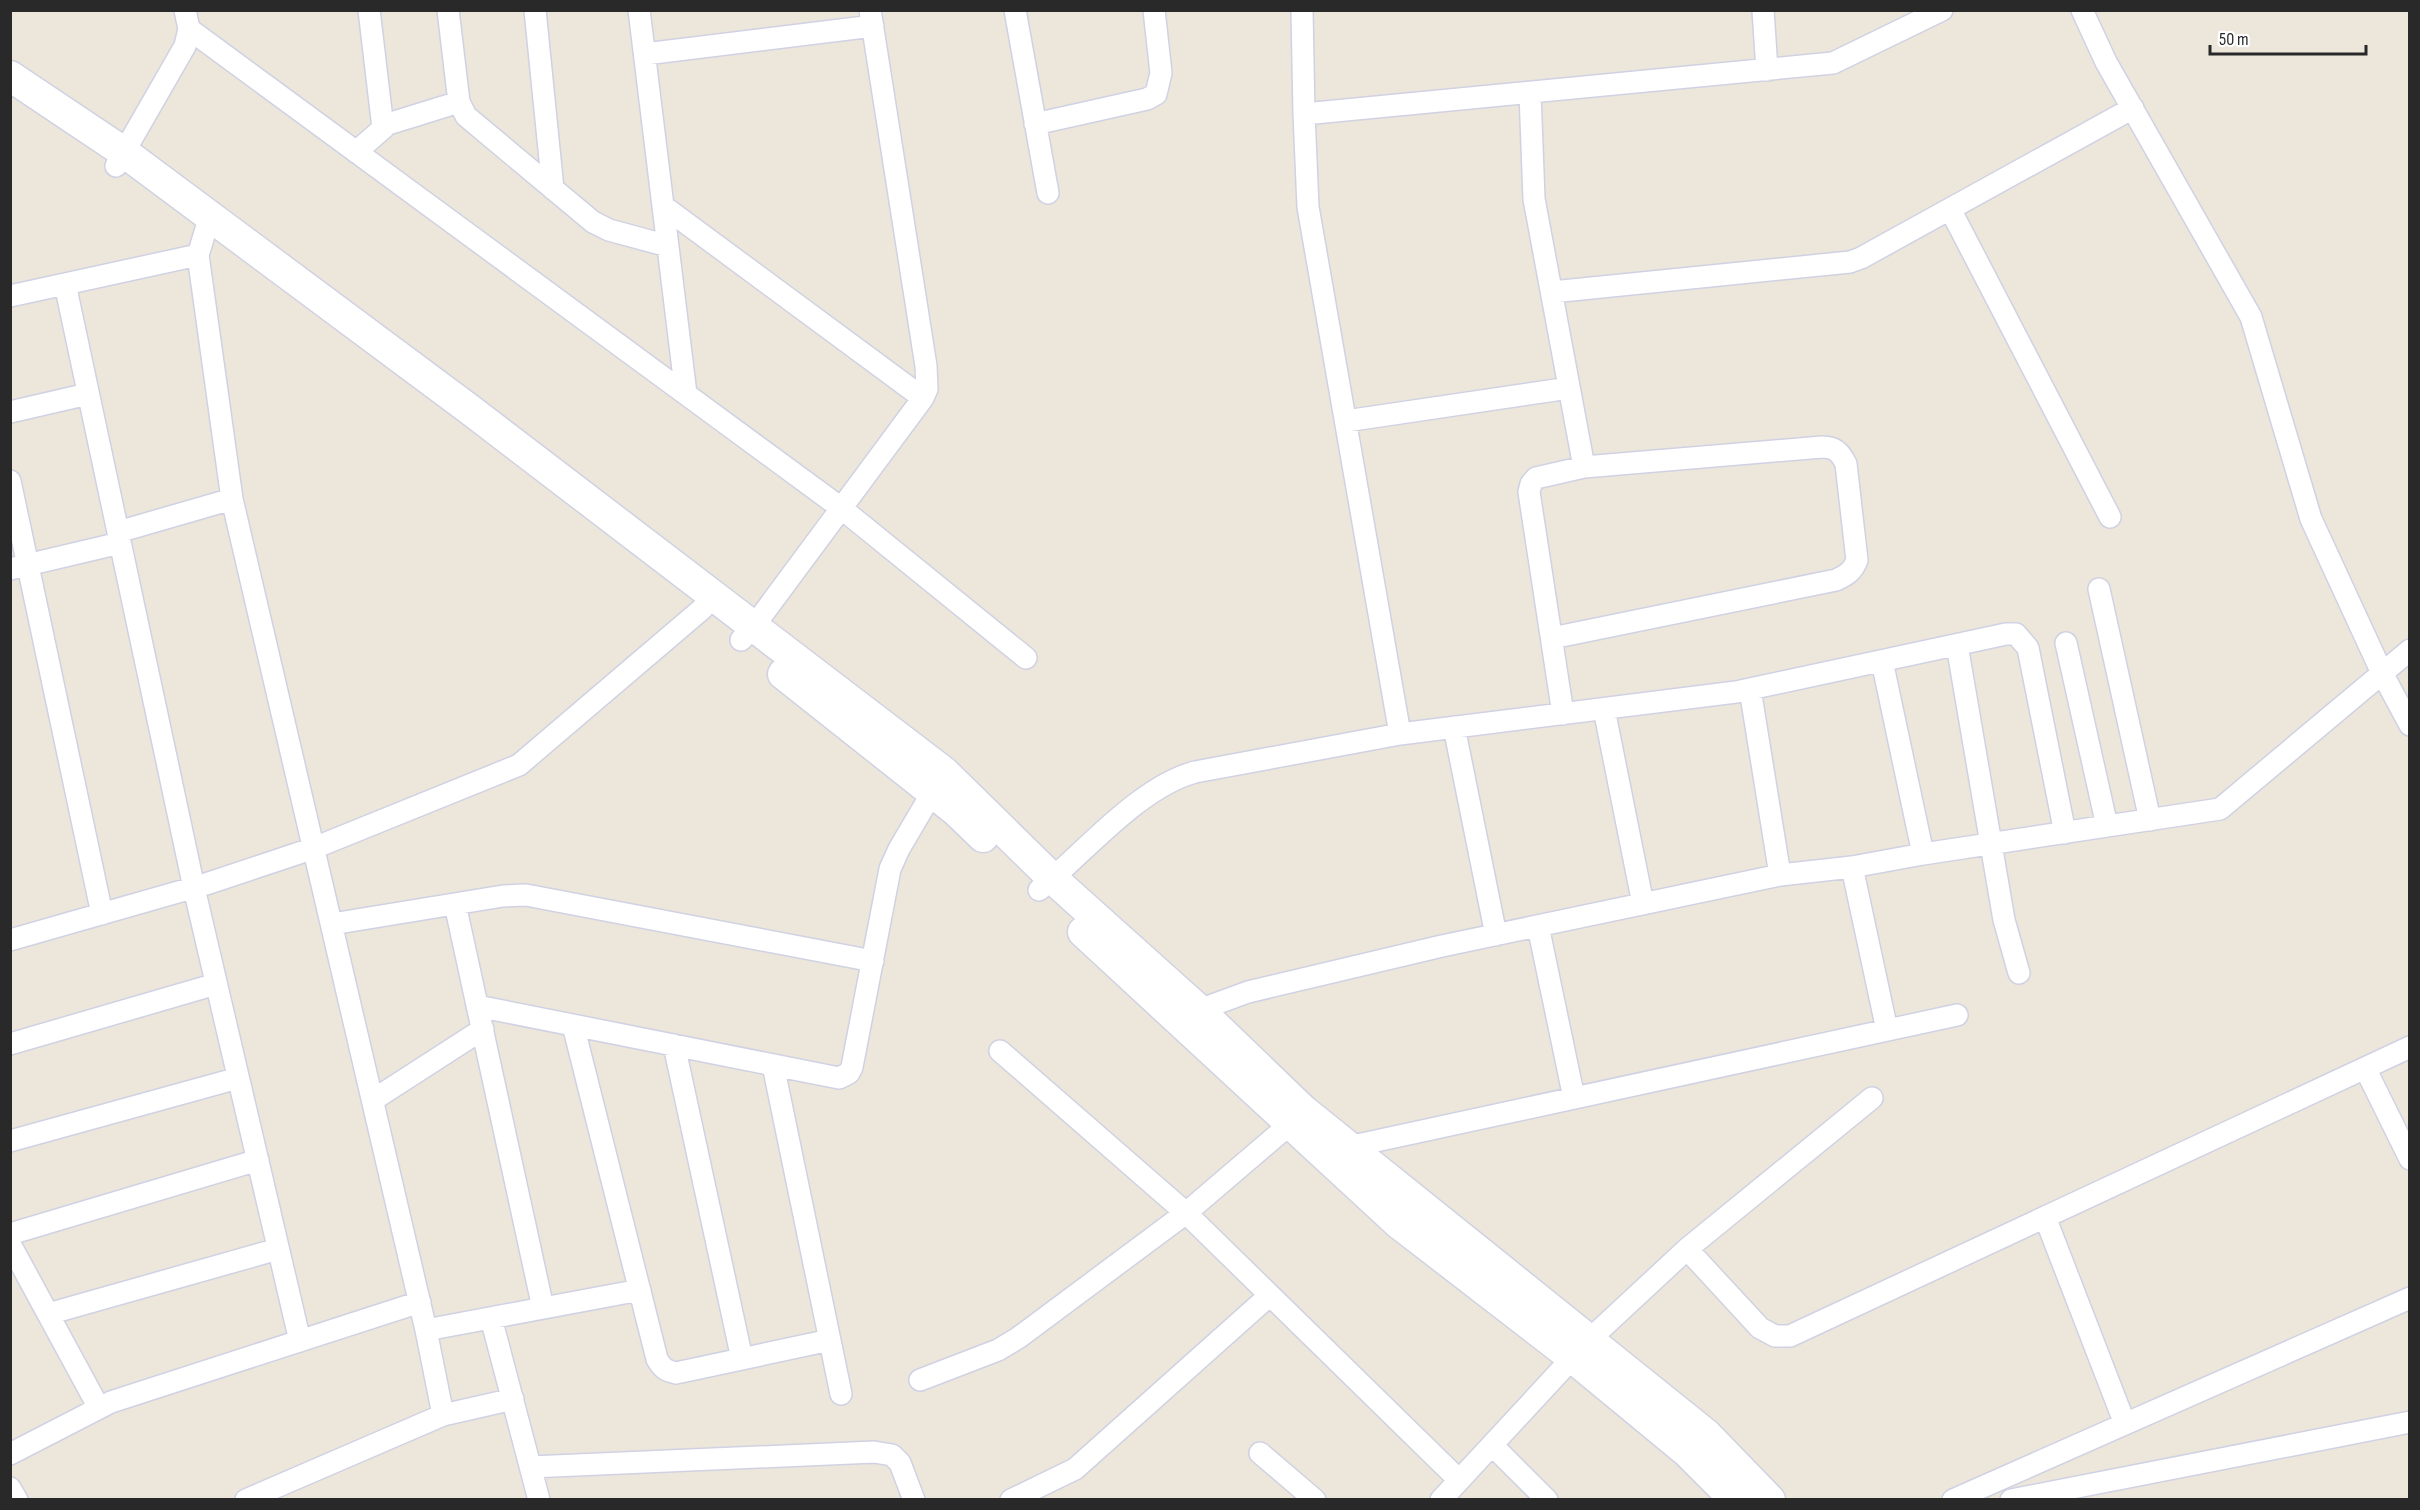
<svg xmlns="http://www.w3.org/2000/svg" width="2420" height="1510" font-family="'Sofia Sans Condensed',sans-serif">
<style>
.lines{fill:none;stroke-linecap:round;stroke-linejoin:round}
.street-casing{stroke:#d0d2e3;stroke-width:24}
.secondary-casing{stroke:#d0d2e3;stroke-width:33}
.street{stroke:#fff;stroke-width:21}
.secondary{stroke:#fff;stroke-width:30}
</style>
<rect width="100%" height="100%" fill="#ece6db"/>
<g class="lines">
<defs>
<path id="street" d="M369 10 383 128
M448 10 459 102 466 116 593 222 609 230 668 246
M535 10 553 189
M639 10 686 394
M1015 10 1048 193
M1302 10 1304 114 1833 63 1942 10
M1763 10 1767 70
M2082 10 2106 62 2251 317 2311 519 2382 673 2410 725
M189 29 841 508 1026 658
M645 54 873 26
M1530 93 1534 199 1584 467
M1304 114 1308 207 1400 734
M1035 124 1147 99 1156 94 1161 73 1154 10
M356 152 388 124 459 102
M116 166 185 46 189 29 185 10
M663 206 923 398
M1950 209 2110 517
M210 216 198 255 232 499 426 1330 443 1415
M65 284 194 888 300 1341
M1552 292 1850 262 1861 258 2133 108
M10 296 198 255
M10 412 88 394
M1346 421 1569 388
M10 481 102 914
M118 532 232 499
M10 569 120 543
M2099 589 2150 820
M1552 638 1836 580C1847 575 1853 571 1857 560L1846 464C1840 452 1835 447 1822 447L1584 467 1536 478 1531 484 1529 492 1563 714
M741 640 754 626 923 398 927 389 926 366 870 10
M2066 643 2107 826
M1957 645 2004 920 2019 973
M1882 661 1923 854
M1750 689 1780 875
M1604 709 1643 904
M1454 727 1496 935
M1852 867 1887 1030
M1039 890C1084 853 1139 787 1195 772L1400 734 1736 692 2006 634H2016L2028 648 2065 833
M455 904 543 1308
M332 924 503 896 526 895 873 961
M1538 926 1574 1098
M10 940 206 884 314 848 519 765 702 609 713 595
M477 1006 839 1078 849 1073 852 1067 890 869 899 849 939 781
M1188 1014 1248 992 1442 946 1780 875 1852 867 1923 854 2220 809 2410 650
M573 1025 657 1359C662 1368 666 1371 676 1373L830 1340
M10 1044 216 984
M674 1045 742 1359
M1000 1051 1186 1213 1459 1480
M773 1065 841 1394
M2365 1068 2410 1159
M373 1100 483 1029
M10 1141 238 1078
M1339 1149 1957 1015
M2045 1217 2125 1424
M10 1234 258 1160
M10 1244 99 1408
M1687 1249 1760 1328 1775 1336H1790L2410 1047
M48 1314 278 1249
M491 1318 539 1500
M426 1330 640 1290
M920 1380 998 1350 1018 1338 1186 1213 1289 1125
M1492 1445 1547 1500
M1260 1453 1315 1500
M10 1454 111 1402 420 1302
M531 1467 874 1452 892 1455 900 1463 914 1500
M10 1488 17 1500
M246 1500 443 1415 513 1399
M1011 1500 1075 1469 1270 1295
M1441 1500 1589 1340 1687 1249 1872 1098
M1953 1500 2410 1298
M2011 1500 2410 1422"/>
<path id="secondary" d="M10 76 125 153 469 409 944 772 1053 879 1198 1009 1303 1110 1706 1434 1770 1500
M783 674 956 811 983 837
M1083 932 1398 1223 1573 1358 1687 1452 1735 1500"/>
</defs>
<use href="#street" class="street-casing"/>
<use href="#secondary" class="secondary-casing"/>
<use href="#street" class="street"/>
<use href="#secondary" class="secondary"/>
</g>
<rect width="2420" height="1510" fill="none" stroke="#292929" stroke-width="24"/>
<path d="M2210 45v9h156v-9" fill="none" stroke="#292929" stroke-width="3"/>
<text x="2219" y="45" font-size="18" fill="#292929" stroke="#ffffff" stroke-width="4.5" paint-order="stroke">50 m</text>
</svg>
